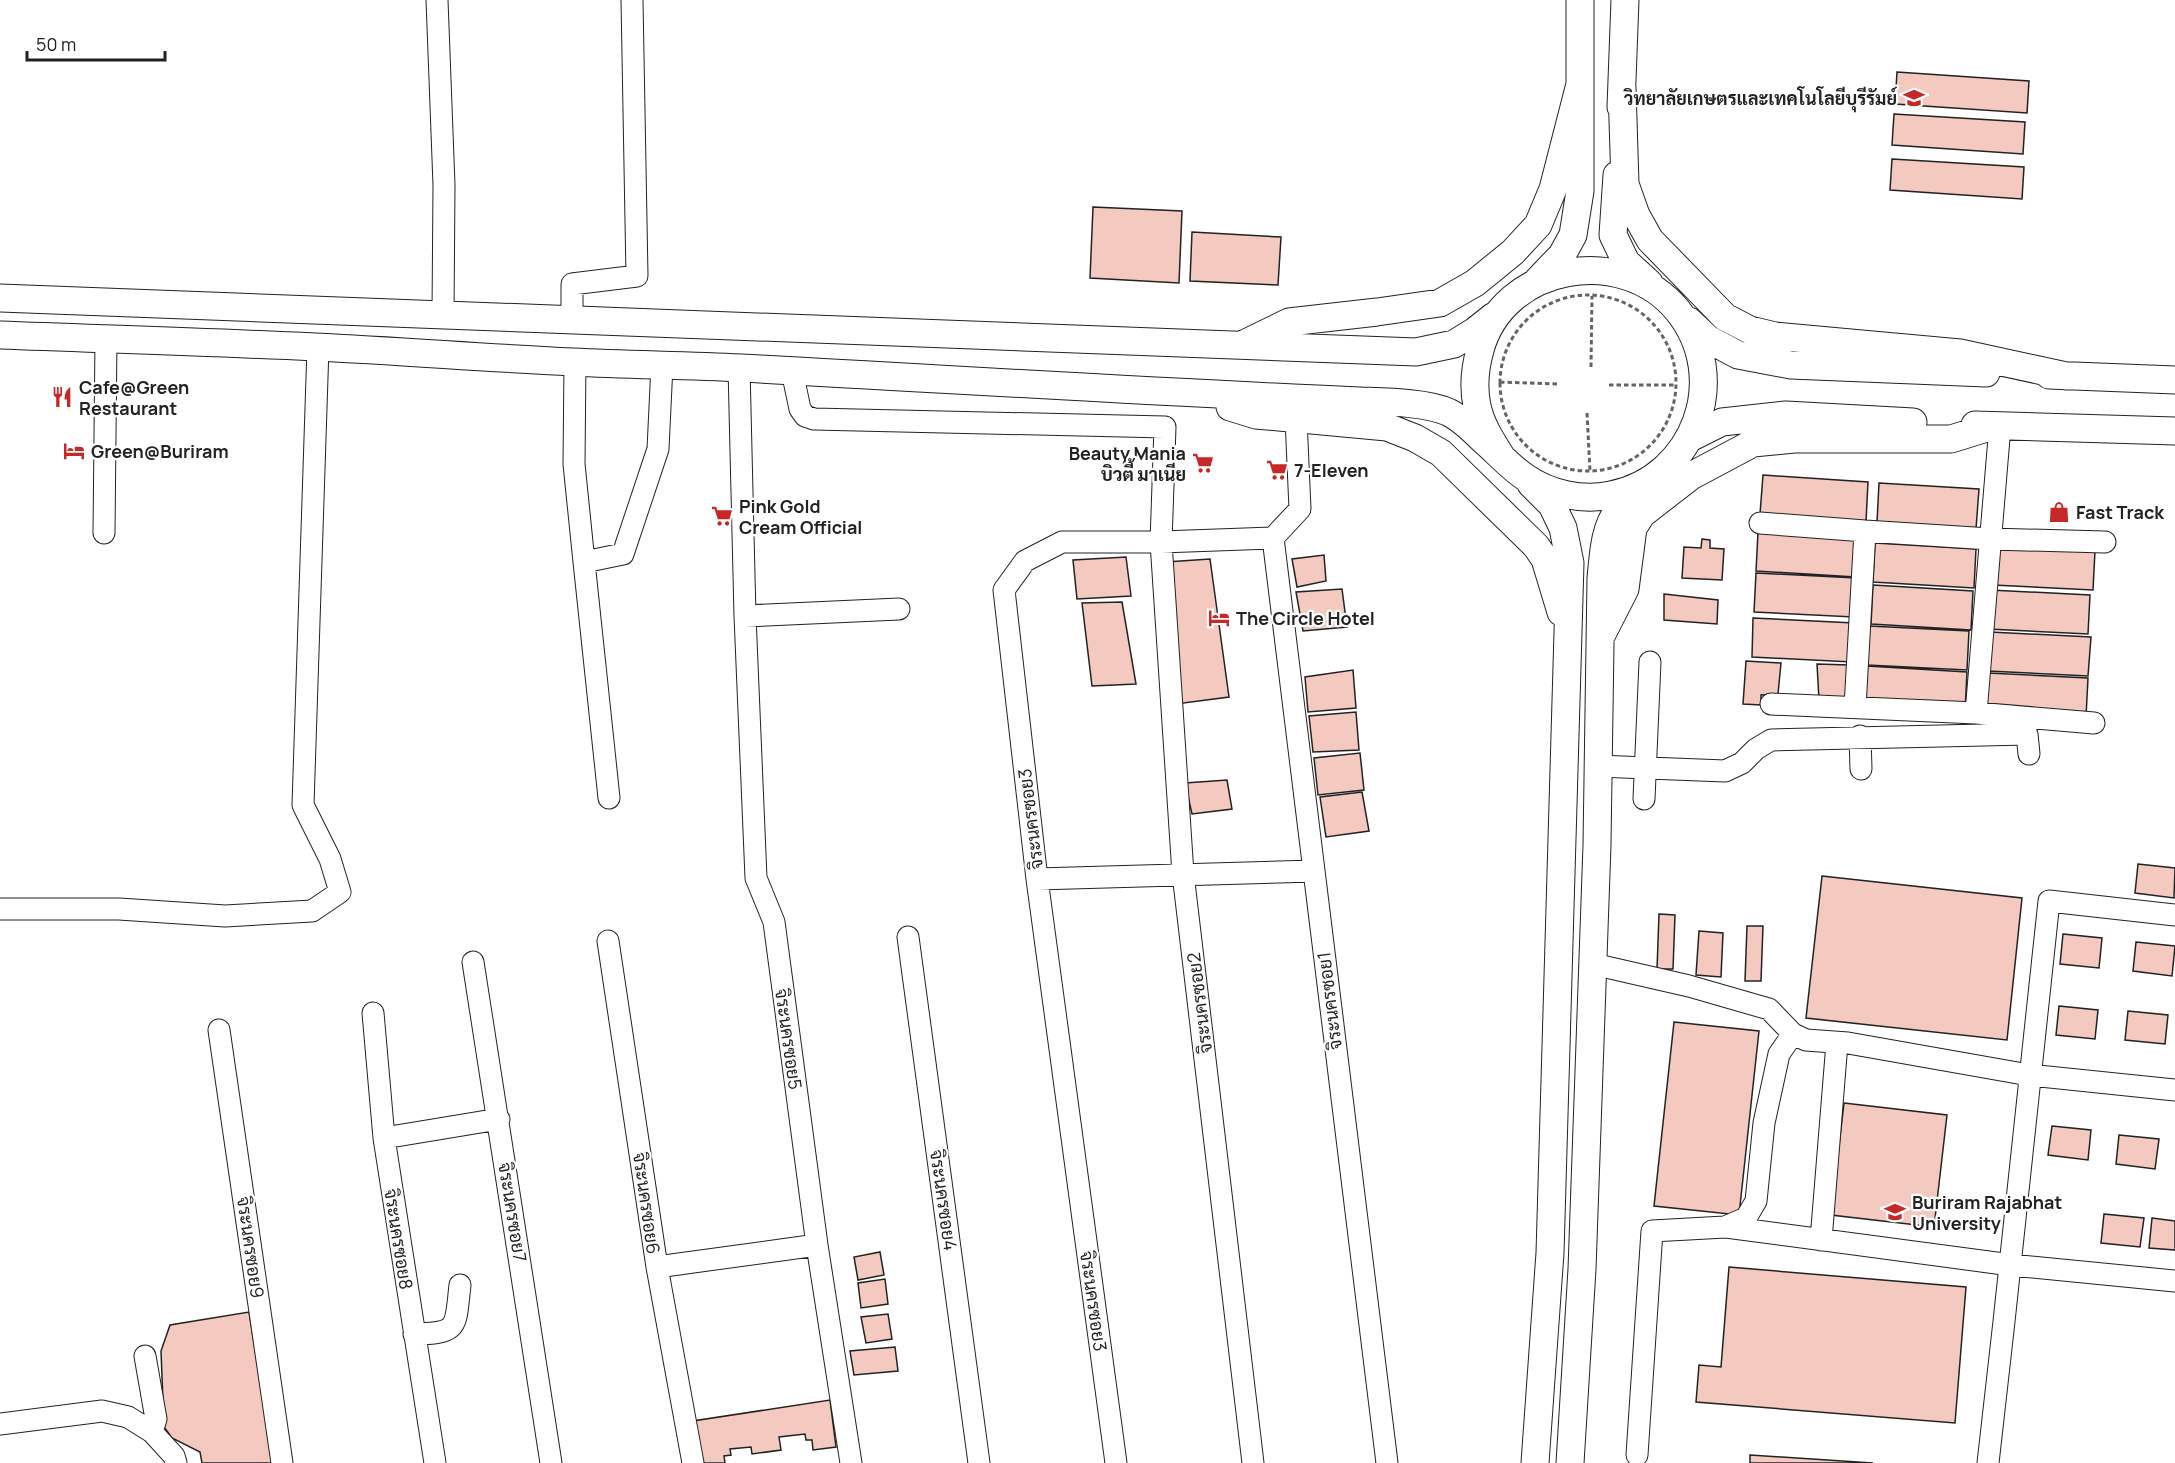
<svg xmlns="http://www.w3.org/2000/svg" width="2175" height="1463" font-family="Manrope,Sarabun,sans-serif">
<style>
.building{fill:#f3c9c0;stroke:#222;stroke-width:1.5}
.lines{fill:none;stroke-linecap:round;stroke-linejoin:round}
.minor-casing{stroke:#222;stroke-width:23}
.major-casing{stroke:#222;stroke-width:29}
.path{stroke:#646464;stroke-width:3;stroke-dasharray:4.5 3;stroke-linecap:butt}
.minor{stroke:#fff;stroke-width:21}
.major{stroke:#fff;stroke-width:27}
.labels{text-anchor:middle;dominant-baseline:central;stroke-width:4.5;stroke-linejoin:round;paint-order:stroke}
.poi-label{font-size:18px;font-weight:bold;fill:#222;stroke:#fff;text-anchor:start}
.street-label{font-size:18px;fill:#222;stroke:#fff}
</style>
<rect width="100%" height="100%" fill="#fff"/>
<path class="building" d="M1897 72 2029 81 2027 113 1895 104Z
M1894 114 2025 122 2023 154 1892 145Z
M1892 159 2024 167 2022 199 1890 190Z
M1093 207 1182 211 1179 283 1090 278Z
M1192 232 1281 237 1278 285 1190 281Z
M1763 475 1868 482 1866 522 1760 514Z
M1879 483 1979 489 1976 529 1877 522Z
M1758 532 1858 537 1856 577 1756 571Z
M1702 539 1710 540V548L1724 549 1722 580 1682 578 1684 547 1701 548Z
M1875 543 1976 549 1974 588 1873 582Z
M1995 545 2095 551 2093 590 1993 585Z
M1324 555 1326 581 1297 587 1292 559Z
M1126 557 1131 596 1077 599 1073 560Z
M1210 559 1229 697 1176 704 1166 562Z
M1756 573 1856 578 1854 617 1754 612Z
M1873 585 1973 591 1971 630 1871 624Z
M1342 589 1347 627 1303 631 1296 592Z
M1990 590 2090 595 2088 634 1988 629Z
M1664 594 1718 600 1717 624 1664 620Z
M1122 602 1136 684 1092 686 1082 603Z
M1753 618 1854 623 1852 662 1752 657Z
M1869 626 1969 631 1967 670 1867 665Z
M1990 632 2091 637 2088 676 1988 671Z
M1746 661 1781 663 1778 694 1761 695V705L1743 704Z
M1817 664 1849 665 1847 702 1819 700Z
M1867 666 1967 672 1965 711 1864 705Z
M1353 670 1356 708 1308 712 1305 677Z
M1988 673 2088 678 2086 717 1986 712Z
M1356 712 1359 750 1313 752 1309 716Z
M1360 753 1364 790 1318 795 1314 758Z
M1227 780 1232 809 1192 814 1185 783Z
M1362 792 1369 831 1326 837 1320 797Z
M2138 864 2175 868 2174 898 2135 893Z
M1822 876 2022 898 2007 1040 1806 1018Z
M1659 914 1675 915 1673 969H1657Z
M1747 926H1763L1761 981H1745Z
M1699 931 1723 933 1721 977 1696 975Z
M2063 934 2102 938 2099 968 2060 964Z
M2136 942 2175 946 2172 976 2133 971Z
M2059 1006 2098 1010 2095 1039 2056 1035Z
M2128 1011 2168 1015 2165 1044 2125 1040Z
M1674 1022 1759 1031 1739 1215 1654 1206Z
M1844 1103 1947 1115 1934 1227 1831 1215Z
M2052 1126 2091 1130 2088 1160 2048 1155Z
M2119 1135 2159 1139 2155 1169 2116 1164Z
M2104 1214 2144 1218 2140 1247 2101 1243Z
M2152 1218 2175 1221V1250L2149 1248Z
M880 1252 884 1275 858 1280 854 1257Z
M1729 1267 1966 1287 1955 1423 1696 1402 1699 1365 1721 1367Z
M885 1279 888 1304 861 1308 858 1283Z
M249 1312 273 1463H202L200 1452 172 1438 164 1427 161 1351 170 1325Z
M888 1314 892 1339 866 1343 861 1317Z
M895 1347 898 1371 854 1375 850 1351Z
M830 1400 836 1447 813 1450 812 1440H806L805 1434 779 1437 781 1450 752 1454 751 1447 730 1449 731 1455 724 1456 725 1463H699L693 1421Z
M1750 1455 1873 1463H1750Z"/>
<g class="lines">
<defs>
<path id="minor" d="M437 0 444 185 443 314
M572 319V284L637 276 632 0
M575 362 574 464 584 562 623 554 658 449 662 365
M739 368 745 616 899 609
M792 371 800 409 805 416 814 419 1165 427 1161 542 1183 874 1253 1463
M1760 523 1865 531
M104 533 106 339
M1273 538 1387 1463
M584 562 609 798
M745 616 756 878 774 922 817 1245 851 1463
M1771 704 1976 713 2094 723
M1855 707 1865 531 1990 539 2105 542
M1976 713 2000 426
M1860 736 1861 769
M1597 766 1725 771 1742 763 1756 749 1771 740 2027 734 2029 754
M1644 799 1650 662
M1037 879 1314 871
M0 909H119L225 916 312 911 340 892 330 859 303 805 318 347
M908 937 979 1463
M608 941 657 1267 693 1463
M473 962 551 1463
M1593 964 1689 986 1769 1009 1793 1034 1806 1040 1848 1043 2029 1075 2175 1090
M373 1013 384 1138 435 1463
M219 1030 282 1463
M384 1138 499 1119
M1726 1227 2011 1265 2175 1281
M1821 1240 1837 1043
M657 1267 817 1245
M414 1334C460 1333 455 1328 460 1285
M145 1356 156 1419 152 1432
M0 1424 102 1411 128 1417 152 1432 174 1456 176 1463
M1637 1455 1652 1231 1725 1227 1746 1218 1756 1201 1764 1123 1779 1054 1793 1034
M1116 1463 1037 879 1004 590 1025 561 1062 542H1161L1273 538 1300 509 1296 419
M1988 1463C2010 1276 2028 1089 2049 901L2175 915"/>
<path id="major" d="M1622 88 1625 184 1636 215 1650 240 1725 317 1750 330 1775 336 1960 353 2066 376
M1621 107 1625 0
M1617 175 1613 235 1626 262 1649 283
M1538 280 1562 255 1573 235 1580 191V0
M0 298 1416 352 1454 344 1475 331 1494 316
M1689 321 1708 339 1738 355 1791 365 1986 373
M0 335C105 339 210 342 315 347 401 351 487 358 573 362 629 365 685 365 741 368 947 379 1153 392 1359 401 1384 402 1425 402 1448 412 1461 418 1473 430 1483 440 1497 452 1510 467 1525 477 1549 494 1582 501 1611 495 1695 478 1732 378 1678 311 1623 243 1503 264 1480 350 1475 368 1473 387 1477 406 1481 425 1491 440 1501 456
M1244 344 1289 322 1377 312 1440 303 1475 283 1513 252 1538 225 1553 189 1580 84
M2049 375 2175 380
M1230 407 1256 415 1387 427 1415 438 1441 453 1536 546 1545 559 1561 612
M1975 425 2175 431
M1690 438 1722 422 1786 415 1913 422
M1531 484 1552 505 1563 528 1570 563 1550 1253 1535 1463
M1602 634 1625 589 1633 528 1642 514 1691 476 1753 443 1794 439H1951L1993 426
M1570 1463 1582 1269 1597 845 1601 578C1605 537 1605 523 1632 490"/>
</defs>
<use href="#minor" class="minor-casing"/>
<use href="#major" class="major-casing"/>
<path class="path" d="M1500 383a88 88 0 1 1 176 0a88 88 0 1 1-176 0Z
M1591 367 1592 296
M1500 382 1558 384
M1609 385H1676
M1587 413 1590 471"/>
<use href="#minor" class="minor"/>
<use href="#major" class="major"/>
</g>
<defs>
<symbol id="university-bare" viewBox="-9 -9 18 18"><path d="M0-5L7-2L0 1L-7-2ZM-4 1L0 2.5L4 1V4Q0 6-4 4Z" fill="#c62828" stroke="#fff" stroke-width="2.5" paint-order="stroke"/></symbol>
<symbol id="restaurant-bare" viewBox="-9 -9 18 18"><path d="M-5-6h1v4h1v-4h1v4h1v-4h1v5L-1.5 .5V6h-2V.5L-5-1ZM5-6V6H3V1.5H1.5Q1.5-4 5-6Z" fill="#c62828" stroke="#fff" stroke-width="2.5" paint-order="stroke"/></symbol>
<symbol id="hotel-bare" viewBox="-9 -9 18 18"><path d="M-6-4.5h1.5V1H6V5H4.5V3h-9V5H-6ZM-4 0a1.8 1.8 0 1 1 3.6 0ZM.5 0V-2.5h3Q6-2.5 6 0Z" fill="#c62828" stroke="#fff" stroke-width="2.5" paint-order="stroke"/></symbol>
<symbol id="supermarket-bare" viewBox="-9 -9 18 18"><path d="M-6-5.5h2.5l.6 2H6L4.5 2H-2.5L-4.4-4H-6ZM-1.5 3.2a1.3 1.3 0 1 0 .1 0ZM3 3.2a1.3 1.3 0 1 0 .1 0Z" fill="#c62828" stroke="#fff" stroke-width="2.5" paint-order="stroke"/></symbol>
<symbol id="shop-bare" viewBox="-9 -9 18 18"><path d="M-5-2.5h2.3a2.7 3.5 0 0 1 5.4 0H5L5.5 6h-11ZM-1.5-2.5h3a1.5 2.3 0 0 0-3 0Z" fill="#c62828" stroke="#fff" stroke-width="2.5" paint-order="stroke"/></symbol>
</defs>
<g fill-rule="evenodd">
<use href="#university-bare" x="1899" y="83" width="30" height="30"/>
<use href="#restaurant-bare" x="47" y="382" width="30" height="30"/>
<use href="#hotel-bare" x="59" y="436" width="30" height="30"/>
<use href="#supermarket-bare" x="1188" y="448" width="30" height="30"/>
<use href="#supermarket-bare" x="1262" y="455" width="30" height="30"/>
<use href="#shop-bare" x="2044" y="497" width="30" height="30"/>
<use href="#supermarket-bare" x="707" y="501" width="30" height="30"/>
<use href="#hotel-bare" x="1204" y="603" width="30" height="30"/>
<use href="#university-bare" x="1880" y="1197" width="30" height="30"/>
</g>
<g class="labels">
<g class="poi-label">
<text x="1897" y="98" text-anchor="end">วิทยาลัยเกษตรและเทคโนโลยีบุรีรัมย์</text>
<text x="79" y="387">Cafe@Green<tspan x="79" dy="21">Restaurant</tspan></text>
<text x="91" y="451">Green@Buriram</text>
<text x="1186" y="453" text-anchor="end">Beauty Mania<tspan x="1186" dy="21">บิวตี้ มาเนีย</tspan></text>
<text x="1294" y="470">7-Eleven</text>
<text x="739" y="506">Pink Gold<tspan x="739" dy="21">Cream Official</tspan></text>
<text x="2076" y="512">Fast Track</text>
<text x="1236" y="618">The Circle Hotel</text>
<text x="1912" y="1202">Buriram Rajabhat<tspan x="1912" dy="21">University</tspan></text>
</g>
<g class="street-label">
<text transform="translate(1030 819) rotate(-97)">จิระนครซอย3</text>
<text transform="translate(1329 1001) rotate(-97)">จิระนครซอย1</text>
<text transform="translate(1199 1003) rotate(-97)">จิระนครซอย2</text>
<text transform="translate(789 1039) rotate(82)">จิระนครซอย5</text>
<text transform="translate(944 1200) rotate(82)">จิระนครซอย4</text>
<text transform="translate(647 1203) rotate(82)">จิระนครซอย6</text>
<text transform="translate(513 1212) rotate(81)">จิระนครซอย7</text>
<text transform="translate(399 1239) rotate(81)">จิระนครซอย8</text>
<text transform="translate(251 1247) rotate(82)">จิระนครซอย9</text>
<text transform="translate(1094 1301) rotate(82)">จิระนครซอย3</text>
</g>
</g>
<path d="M27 51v9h138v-9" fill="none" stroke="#222222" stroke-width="3"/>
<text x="36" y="51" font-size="18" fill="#222222" stroke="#ffffff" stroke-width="4.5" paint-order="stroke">50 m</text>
</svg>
